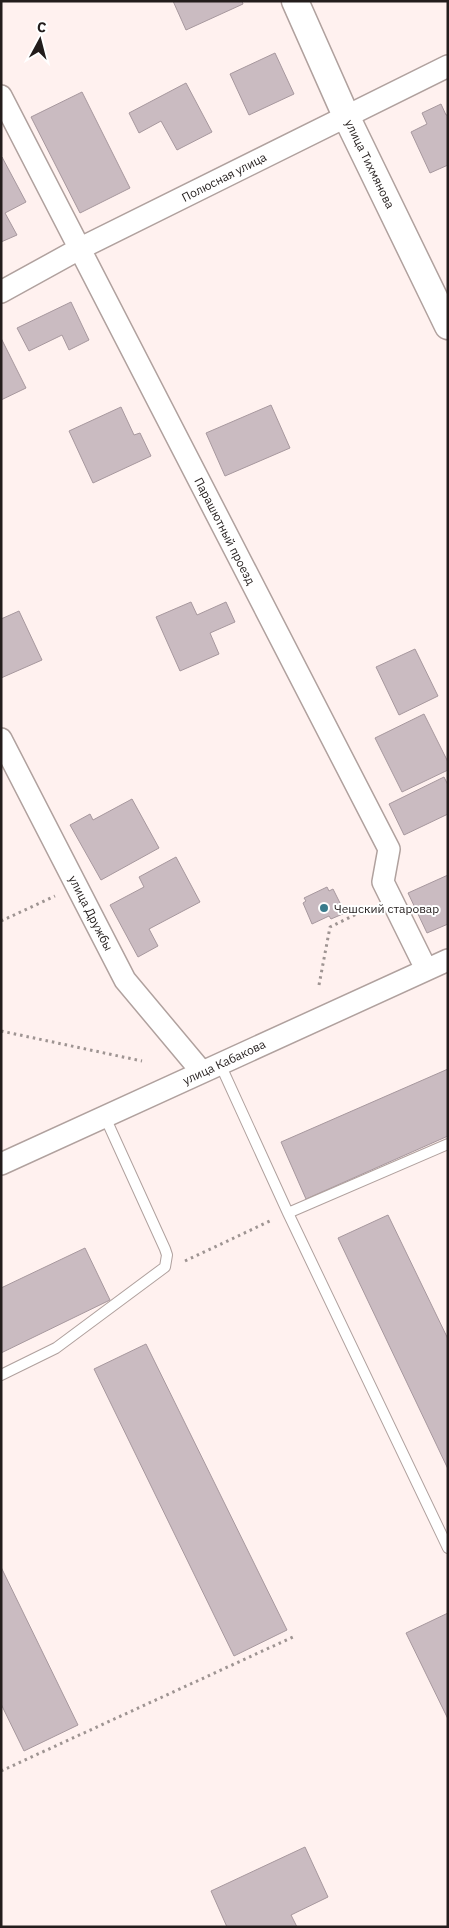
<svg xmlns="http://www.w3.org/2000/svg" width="449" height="1928" font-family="'IBM Plex Sans',sans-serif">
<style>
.building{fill:#cabbc1;stroke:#a7989e}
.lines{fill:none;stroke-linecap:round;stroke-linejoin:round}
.service-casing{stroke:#b0a19e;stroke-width:12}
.minor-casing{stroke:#b0a19e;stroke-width:24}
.tertiary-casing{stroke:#b0a19e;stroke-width:29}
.path{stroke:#9e9492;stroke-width:3;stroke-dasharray:2.5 4;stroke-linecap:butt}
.service{stroke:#fff;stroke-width:10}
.minor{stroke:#fff;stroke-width:21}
.tertiary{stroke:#fff;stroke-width:26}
.poi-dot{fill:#387b8c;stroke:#fff;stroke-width:2}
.labels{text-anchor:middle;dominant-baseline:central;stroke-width:4;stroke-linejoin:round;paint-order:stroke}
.street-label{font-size:12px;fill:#231d1c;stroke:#fff}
.poi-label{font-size:12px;fill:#231d1c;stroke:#fff;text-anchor:start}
</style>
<rect width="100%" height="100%" fill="#fff1ef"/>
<path class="building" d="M173 1H242L243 4 186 30Z
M275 53 294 94 249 115 230 74Z
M186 83 212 132 177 150 161 121 139 133 129 113Z
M82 92 130 188 80 213 31 117Z
M441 104 446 115H448V165L430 173 411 132 427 124 422 113Z
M2 157 26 202 5 213 17 235 1 242Z
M71 302 89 340 69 350 62 335 29 351 17 328Z
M1 338 26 388 1 400Z
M271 405 290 448 225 476 206 433Z
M121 407 134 435 140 433 151 456 93 483 69 431Z
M191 602 197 615 226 602 235 622 210 633 219 654 180 671 156 617Z
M19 611 42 660 1 678V619Z
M415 649 438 696 399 715 376 667Z
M424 714 448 762V770L402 792 375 738Z
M444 777 448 785V814L404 835 389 804Z
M132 799 159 848 101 880 70 825 90 814 93 820Z
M176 857 200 902 149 929 158 946 138 957 110 905 144 887 139 877Z
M448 875V924L427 933 408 893Z
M327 887 329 891 333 889 345 913 331 919 329 916 312 924 303 903 306 901 304 898Z
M448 1069V1136L306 1199 281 1142Z
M388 1215 448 1339V1469L338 1238Z
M85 1248 110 1300 1 1353V1288Z
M146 1344 287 1630 234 1656 94 1369Z
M1 1567 78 1725 24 1751 1 1704Z
M448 1613V1719L406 1633Z
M305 1847 328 1897 291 1915 297 1927H227L211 1891Z"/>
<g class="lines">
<defs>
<path id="service" d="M220 1064 288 1213 448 1548
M288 1213 448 1144
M1 1375 56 1348 165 1267 167 1255 165 1249 105 1117"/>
<path id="minor" d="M1 96 389 849 383 882 426 969
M1 292 79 249 448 66
M1 739 125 980 202 1072
M1 1164 448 960"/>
<path id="tertiary" d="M295 1 346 116 448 326"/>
</defs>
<use href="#service" class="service-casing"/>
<use href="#minor" class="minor-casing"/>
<use href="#tertiary" class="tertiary-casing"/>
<path class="path" d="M1 921 55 896
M319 985 330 927 369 908
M1 1031 142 1061
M185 1261 272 1220
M1 1771 293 1637"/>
<use href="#service" class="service"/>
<use href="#minor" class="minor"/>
<use href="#tertiary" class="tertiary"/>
</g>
<circle class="poi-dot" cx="324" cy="908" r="5"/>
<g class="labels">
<g class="street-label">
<text transform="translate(370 164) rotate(64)">улица Тихмянова</text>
<text transform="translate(224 177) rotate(-27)">Полюсная улица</text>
<text transform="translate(225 531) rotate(63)">Парашютный проезд</text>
<text transform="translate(91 913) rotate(63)">улица Дружбы</text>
<text transform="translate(224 1062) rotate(-25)">улица Кабакова</text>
</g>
<g class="poi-label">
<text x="334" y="908">Чешский старовар</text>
</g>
</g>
<rect width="449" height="1928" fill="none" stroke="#231d1c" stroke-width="5"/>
<g transform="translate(40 40) rotate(7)" stroke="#ffffff" stroke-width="4" paint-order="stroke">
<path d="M0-4L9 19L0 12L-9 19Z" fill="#231d1c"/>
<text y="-8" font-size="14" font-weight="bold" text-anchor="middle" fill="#231d1c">С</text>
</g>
</svg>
